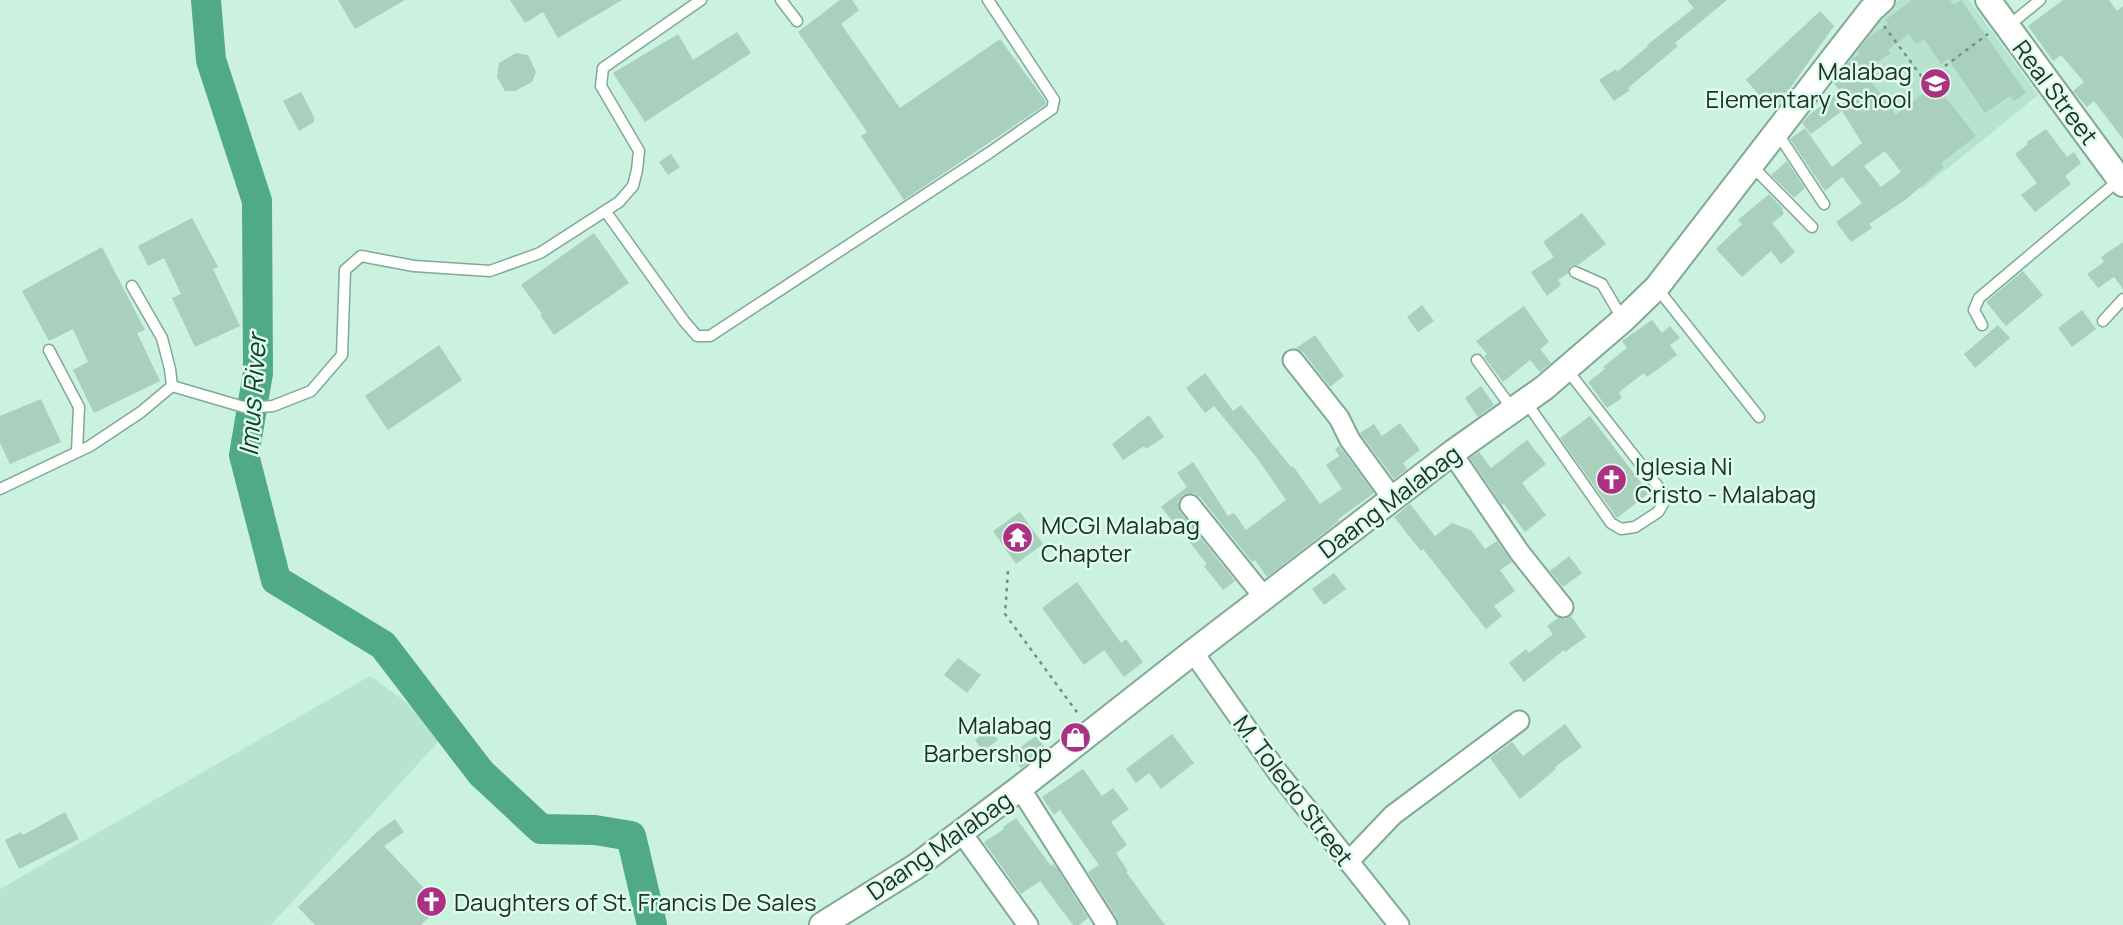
<svg xmlns="http://www.w3.org/2000/svg" width="2123" height="925" font-family="Manrope,sans-serif">
<style>
.built{fill:#b6e4ce}
.lines{fill:none;stroke-linecap:round;stroke-linejoin:round}
.river{stroke:#4faa85;stroke-width:30}
.building{fill:#a8d0bd;fill-rule:evenodd}
.service-casing{stroke:#82a896;stroke-width:13}
.minor-casing{stroke:#82a896;stroke-width:23}
.tertiary-casing{stroke:#82a896;stroke-width:28}
.path{stroke:#759083;stroke-width:2.5;stroke-dasharray:3.5 5;stroke-linecap:butt}
.service{stroke:#fff;stroke-width:10}
.minor{stroke:#fff;stroke-width:19}
.tertiary{stroke:#fff;stroke-width:24}
.labels{text-anchor:middle;dominant-baseline:central;stroke-width:5;stroke-linejoin:round;paint-order:stroke}
.poi-label{font-size:24px;fill:#213029;stroke:#ddfded;text-anchor:start}
.street-label{font-size:24px;fill:#213029;stroke:#ddfded}
.water-label{font-size:26px;font-style:italic;fill:#133b2c;stroke:#ddfded}
</style>
<rect width="100%" height="100%" fill="#caf2de"/>
<path class="built" d="M1899 0H1969L2038 95 1922 189 1831 72 1876 19Z
M370 676 447 732 271 925H0V889Z"/>
<g class="lines">
<path class="river" d="M206 0 211 60 257 201 258 373 244 455 276 580 383 645 481 773 541 829 595 830 631 836 652 925"/>
</g>
<path class="building" d="M338 0H405L355 29Z
M510 0H622L558 38 543 12 525 23Z
M840 0H852L859 10 841 24 900 108 1000 39 1042 96 1046 101 1045 105 904 200 861 136 867 132 798 32Z
M1687 0H1727L1675 43 1678 46 1628 88 1630 90 1614 101 1599 80 1616 69 1617 72 1648 46 1647 45 1694 8Z
M1912 0H1950L1954 5 1961 0 2026 93 2014 101 2010 96 1985 113 1948 59 1941 64 1924 39 1916 44 1909 34 1888 50 1891 53 1863 71 1896 115 1935 84 1976 136 1941 163 1944 167 1905 200 1869 224 1872 228 1851 242 1836 222 1862 203 1842 177 1825 191 1790 139 1805 128 1832 167 1862 143 1842 111 1811 134 1802 123 1809 115 1840 91 1833 82 1851 60 1859 54 1858 51 1869 37 1888 24 1885 20ZM1885 151 1901 172 1881 187 1864 166Z
M2063 0H2109L2117 11 2123 6V139L2094 101 2087 107 2079 98 2073 91 2084 82 2061 55 2053 61 2028 26Z
M1820 11 1834 26 1774 111 1746 80Z
M737 32 751 53 645 122 613 73 678 34 693 60Z
M516 53 528 55 536 72 532 82 515 91H505L497 77 499 63Z
M301 92 314 117V122L299 131 283 101Z
M2046 129 2067 157 2074 152 2081 163 2065 176 2071 184 2035 212 2021 195 2037 183 2015 154 2028 144 2027 142Z
M671 154 680 167 668 175 659 162Z
M1787 161 1805 188 1794 198 1771 175Z
M1769 194 1783 209 1782 210 1784 214 1772 223 1795 252 1781 264 1771 251 1742 277 1716 249 1742 224 1738 220Z
M1582 213 1606 244 1578 265 1570 266 1568 273 1558 280 1561 285 1547 296 1531 272 1554 257 1543 242Z
M192 218 218 267 213 269 240 326 195 347 172 298 181 294 164 258 148 266 138 246Z
M594 233 629 283 554 335 540 315 542 314 521 285Z
M2123 242V289L2114 277 2098 288 2087 274 2104 262 2101 257Z
M102 247 145 330 137 333 160 381 94 413 73 370 88 362 73 329 49 341 22 291Z
M2023 271 2043 295 2006 326 1986 302Z
M1422 305 1434 321 1418 332 1407 317Z
M1524 306 1549 342 1540 349 1551 363 1540 372 1530 360 1503 382 1484 357 1487 354 1476 341Z
M2082 310 2096 329 2072 347 2058 328Z
M1652 320 1662 333 1670 326 1680 338 1670 345 1677 355 1647 377 1644 373 1619 392 1622 398 1607 408 1588 382 1605 369 1603 367 1627 348 1622 341Z
M1998 325 2010 338 1975 368 1964 354Z
M1315 335 1344 376 1330 387 1303 352 1296 348Z
M439 345 462 380 388 430 365 396Z
M1205 373 1233 411 1241 405 1291 467 1293 466 1320 504 1342 489 1326 465 1339 456 1335 449 1339 446 1374 493 1337 520 1339 521 1267 577 1255 560 1252 562 1200 497 1194 493 1183 495 1178 501 1180 512 1235 581 1223 590 1204 566 1207 564 1161 507 1187 487 1177 473 1193 462 1228 516 1234 513 1246 530 1286 500 1257 458 1214 406 1205 413 1186 388Z
M1481 386 1494 405 1478 417 1465 398Z
M41 399 61 442 10 464 0 443V416Z
M1149 415 1164 437 1146 449 1144 446 1123 460 1112 444Z
M1590 416 1649 493 1617 518 1560 438Z
M1400 423 1420 450 1403 463 1407 469 1394 479 1360 433 1374 424 1382 436Z
M1527 440 1546 464 1522 483 1546 515 1525 532 1504 504 1502 505 1470 458 1479 452 1491 468Z
M1410 504 1435 536 1452 523 1471 530 1485 549 1497 541 1512 562 1500 570 1515 591 1494 606 1502 616 1486 629 1423 549 1421 551 1394 517Z
M1020 512 1043 544 1016 564 993 531Z
M1569 556 1582 573 1563 587 1550 571Z
M1334 573 1346 589 1324 605 1312 589Z
M1077 582 1121 643 1126 639 1143 662 1124 677 1104 650 1084 665 1042 608Z
M1571 616 1586 637 1565 652 1564 650 1524 682 1509 663 1526 649 1529 653 1553 634 1547 626 1558 618 1565 619Z
M958 658 981 675 967 693 944 675Z
M1565 724 1582 747 1555 767 1556 769 1520 799 1490 758 1512 742 1523 756Z
M990 729 998 740 983 751 975 740Z
M1172 734 1194 763 1161 789 1149 773 1136 783 1126 769Z
M1036 736 1046 749 1021 768 1011 754Z
M1083 769 1102 796 1113 788 1129 809 1111 822 1127 845 1116 853 1128 871 1126 872 1165 925H1119L1117 918 1088 872 1099 865 1060 810 1054 815 1042 797Z
M65 812 79 839 19 869 5 840 21 832 23 835Z
M1016 818 1051 866 1053 864 1058 870 1088 918 1079 925H1073L1040 881 1021 894 984 842 1004 829 1003 827Z
M395 819 404 832 384 846 441 906 421 925H315L298 907 377 832Z"/>
<g class="lines">
<defs>
<path id="service" d="M781 0 797 21
M2007 27 2040 0
M1778 134 1824 204
M1751 165 1812 227
M606 212 684 321 697 336H710L989 153 1052 109 1054 100 988 0
M1575 272 1602 284 1622 318
M132 286 162 338 170 369 172 386
M1657 288 1759 417
M2103 321 2123 299
M1982 325 1974 310 1979 298 2119 180
M49 350 79 407 77 452
M1477 360 1513 410
M1526 402 1611 523 1621 529 1635 527 1658 512 1663 504V493L1568 371
M0 489 90 446 141 412 172 386 247 408 273 406 311 391 342 355 345 270 361 256 414 266 490 271 540 253 619 202 633 186 637 170 639 151 601 86 603 68 701 0"/>
<path id="minor" d="M1293 360 1339 418 1350 440 1393 499
M1452 453 1520 553 1563 607
M1190 505 1264 597
M1193 652 1276 770 1399 925
M1020 788 1107 925
M961 832 1028 925
M1348 862 1393 815 1519 721"/>
<path id="tertiary" d="M1988 0 2123 184
M822 925 915 867 1020 788 1193 652 1452 453 1544 388 1623 320 1657 287 1835 56 1871 10 1882 0"/>
</defs>
<use href="#service" class="service-casing"/>
<use href="#minor" class="minor-casing"/>
<use href="#tertiary" class="tertiary-casing"/>
<path class="path" d="M1884 26 1925 81 1988 34
M1008 571 1005 614 1079 715"/>
<use href="#service" class="service"/>
<use href="#minor" class="minor"/>
<use href="#tertiary" class="tertiary"/>
</g>
<defs>
<symbol id="school-disc" viewBox="-11 -11 22 22"><circle r="9.5" fill="#ad3183" stroke="#ddfded"/><path d="M0-5L7-2L0 1L-7-2ZM-4 1L0 2.5L4 1V4Q0 6-4 4Z" fill="#fff"/></symbol>
<symbol id="church-disc" viewBox="-11 -11 22 22"><circle r="9.5" fill="#ad3183" stroke="#ddfded"/><path d="M-1.2-6h2.4v3.5h3.3v2.4h-3.3V6h-2.4V-.1h-3.3v-2.4h3.3Z" fill="#fff"/></symbol>
<symbol id="temple-disc" viewBox="-11 -11 22 22"><circle r="9.5" fill="#ad3183" stroke="#ddfded"/><path d="M0-6L5-2H3V0L6.5 2.5H4V6H1.5V3h-3V6H-4V2.5H-6.5L-3 0V-2H-5Z" fill="#fff"/></symbol>
<symbol id="shop-disc" viewBox="-11 -11 22 22"><circle r="9.5" fill="#ad3183" stroke="#ddfded"/><path d="M-5-2.5h2.3a2.7 3.5 0 0 1 5.4 0H5L5.5 6h-11ZM-1.5-2.5h3a1.5 2.3 0 0 0-3 0Z" fill="#fff"/></symbol>
</defs>
<g fill-rule="evenodd">
<use href="#school-disc" x="1918" y="66" width="35" height="35"/>
<use href="#church-disc" x="1594" y="462" width="35" height="35"/>
<use href="#temple-disc" x="1000" y="520" width="35" height="35"/>
<use href="#shop-disc" x="1058" y="720" width="35" height="35"/>
<use href="#church-disc" x="414" y="884" width="35" height="35"/>
</g>
<g class="labels">
<g class="poi-label">
<text x="1912" y="70" text-anchor="end">Malabag<tspan x="1912" dy="28">Elementary School</tspan></text>
<text x="1635" y="465">Iglesia Ni<tspan x="1635" dy="28">Cristo - Malabag</tspan></text>
<text x="1041" y="524">MCGI Malabag<tspan x="1041" dy="28">Chapter</tspan></text>
<text x="1052" y="724" text-anchor="end">Malabag<tspan x="1052" dy="28">Barbershop</tspan></text>
<text x="454" y="901">Daughters of St. Francis De Sales</text>
</g>
<g class="street-label">
<text transform="translate(2056 92) rotate(53)">Real Street</text>
<text transform="translate(1389 501) rotate(-37)">Daang Malabag</text>
<text transform="translate(1294 790) rotate(53)">M. Toledo Street</text>
<text transform="translate(939 845) rotate(-35)">Daang Malabag</text>
</g>
<g class="water-label">
<text transform="translate(252 395) rotate(-86)">Imus River</text>
</g>
</g>
</svg>
